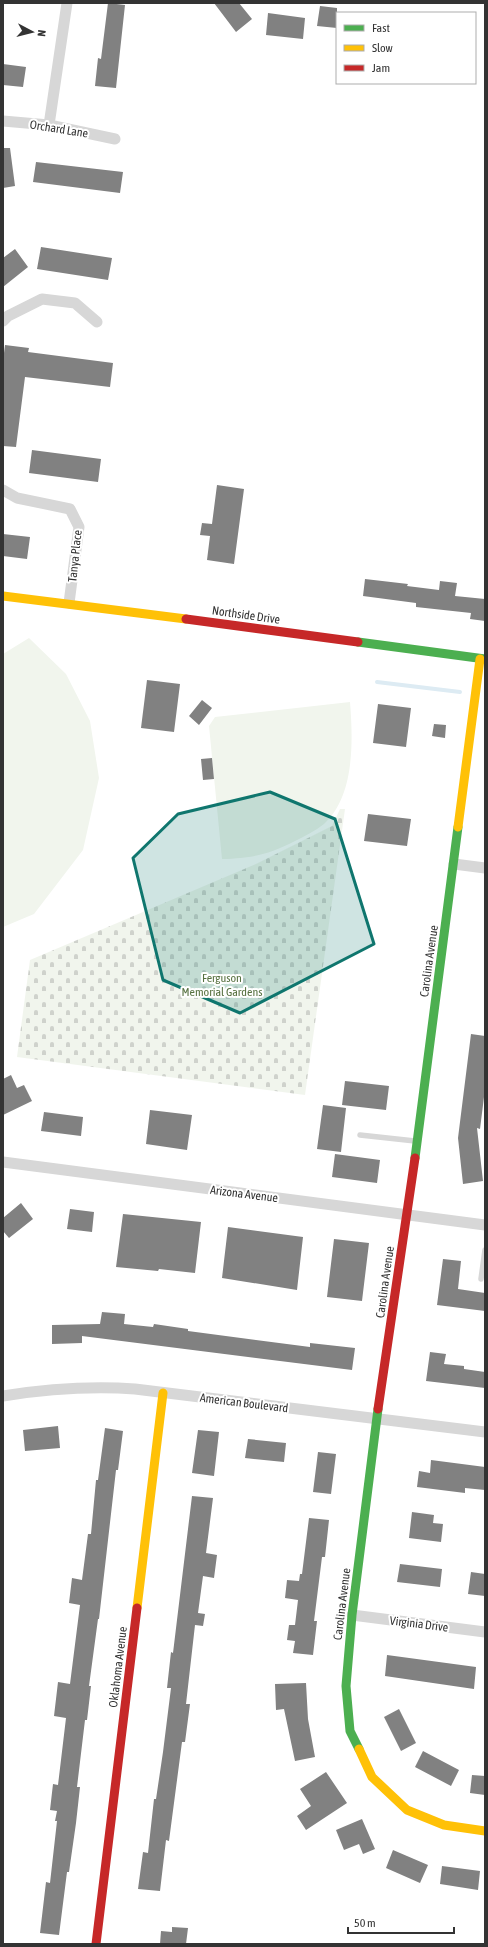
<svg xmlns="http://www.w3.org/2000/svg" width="488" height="1947" font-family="'Asap Condensed',sans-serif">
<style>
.grass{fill:#f1f5ed}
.cemetery{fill:url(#cemetery-stones)}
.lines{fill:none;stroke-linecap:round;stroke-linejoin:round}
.stream{stroke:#ddebf3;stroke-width:4}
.building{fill:#818181}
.lane{stroke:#d7d7d7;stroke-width:5.5}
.street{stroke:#d7d7d7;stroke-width:11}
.fast{stroke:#4caf50;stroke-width:9}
.slow{stroke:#ffc107;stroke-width:9}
.jam{stroke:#c62828;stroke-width:9}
.marked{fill:#0f766e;fill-opacity:0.2;stroke:#0f766e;stroke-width:3;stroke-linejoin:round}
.labels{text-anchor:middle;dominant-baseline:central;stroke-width:4;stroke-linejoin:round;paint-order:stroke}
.street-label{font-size:12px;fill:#333;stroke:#fff}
.park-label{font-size:12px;fill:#56703f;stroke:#fff}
</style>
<defs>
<pattern id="cemetery-stones" width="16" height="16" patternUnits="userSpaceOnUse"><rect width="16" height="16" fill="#f1f5ed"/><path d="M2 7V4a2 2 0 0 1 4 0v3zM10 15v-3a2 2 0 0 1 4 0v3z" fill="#cfd2cc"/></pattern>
</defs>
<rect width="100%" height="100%" fill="#fff"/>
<path class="grass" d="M29 638 66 674 90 721 99 778 83 850 34 914 3 927V654Z
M350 702C353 740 355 796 324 824 315 831 305 836 295 841 267 855 253 858 222 859L209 726 215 717Z"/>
<path class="cemetery" d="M340 809H345L305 1095 17 1057 30 960 256 864 332 826Z"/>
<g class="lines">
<path class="stream" d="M377 682 460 692"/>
</g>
<path class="building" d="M108 3 125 5 116 88 95 86 98 58 101 59Z
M214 3H239L252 19 236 32Z
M320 6 337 8V28L317 26Z
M268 13 305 18 303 39 266 35Z
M3 64 26 67 23 87 3 85Z
M3 148H10L15 186 3 188Z
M36 162 123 172 120 193 33 182Z
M41 247 112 258 108 280 37 269Z
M15 249 28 267 3 287V258Z
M5 345 29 348 28 352 113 363 110 387 25 377 16 447 3 446V361Z
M32 450 101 459 98 482 29 473Z
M217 485 244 489 234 564 207 560 210 536 200 535 202 523 212 524Z
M3 534 30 537 27 559 3 556Z
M365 579 408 584 407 586 439 590 440 581 457 583 455 596 485 599V621L470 619 471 613 416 607V603L363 596Z
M147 680 180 684 174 732 141 728Z
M202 700 212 708 199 725 189 716Z
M378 704 411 708 406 747 373 743Z
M434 724 446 725 445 738 432 736Z
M212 758 214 779 203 780 201 759Z
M368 814 411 819 407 846 364 841Z
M471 1034 485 1036V1089L480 1129 477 1128 483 1181 463 1184 458 1138Z
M11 1075 17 1088 24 1085 32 1101 3 1115V1079Z
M345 1081 389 1086 386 1110 342 1105Z
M323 1105 346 1108 341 1152 317 1149Z
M150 1110 192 1115 187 1150 146 1144Z
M44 1112 83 1117 81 1136 41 1131Z
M335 1154 380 1160 377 1183 332 1177Z
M21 1203 33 1219 9 1238 3 1231V1218Z
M70 1209 94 1212 92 1232 67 1229Z
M123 1214 201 1222 195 1273 159 1269 158 1271 116 1267Z
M228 1227 303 1237 297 1290 222 1278Z
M334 1239 369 1243 362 1301 327 1297Z
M443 1259 461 1261 458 1289 485 1293V1311L437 1305Z
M102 1312 125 1314 124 1324 153 1327 154 1324 188 1329V1331L310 1347V1343L355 1348 352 1370 82 1336V1343L52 1344V1325L100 1324Z
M430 1352 446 1354 444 1364 464 1366V1369L485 1372V1388L426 1381Z
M58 1426 60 1448 25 1451 23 1430Z
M105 1428 123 1431 118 1470H116L99 1619H98L89 1686H91L87 1720H85L77 1787H80L76 1823 69 1872H67L59 1935 40 1933 46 1882 50 1883 57 1821H55L57 1811 50 1810 53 1784 58 1785 66 1718 54 1716 58 1682 70 1684 80 1605 69 1603 72 1578 82 1580 88 1534H91L96 1480H98Z
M198 1430 219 1432 214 1476 192 1473Z
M248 1439 286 1443 284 1462 245 1458Z
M318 1452 336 1454 331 1494 313 1492Z
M431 1460 485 1467V1490L465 1488V1493L417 1487 419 1471 430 1473Z
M192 1496 213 1498 206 1553 217 1555 214 1578 203 1576 198 1613 205 1614 203 1626 195 1625 186 1704H190L185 1742H182L169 1841 166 1840 160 1891 138 1889 143 1852 148 1853 154 1799H156L163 1752 171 1688H167L171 1652 173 1653Z
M412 1512 434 1515 433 1523 443 1524 441 1542 409 1538Z
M309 1518 329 1520 325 1557H322L314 1621H317L313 1655 293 1653 295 1641 287 1640 289 1625H295L298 1600 285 1598 287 1580 299 1581 300 1574H302Z
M400 1564 442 1569 440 1587 397 1582Z
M471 1572 485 1574V1596L468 1594Z
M387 1655 476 1667 474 1689 385 1676Z
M306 1683 308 1719 315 1757 295 1761 284 1709 276 1710 275 1684Z
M399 1709 416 1743 401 1751 384 1717Z
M423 1751 459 1770 451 1786 415 1767Z
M326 1772 347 1803 306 1830 297 1816 311 1806 300 1789Z
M472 1775 485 1776V1795L470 1793Z
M362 1819 375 1849 363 1854 359 1844 344 1850 336 1830Z
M393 1850 428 1865 420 1883 386 1868Z
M442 1866 480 1871 478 1890 440 1884Z
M172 1927 188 1928 186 1944H160L161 1931 172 1932Z"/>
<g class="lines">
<path class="lane" d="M360 1135 415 1141
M481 1279 485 1250"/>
<path class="street" d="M3 121 49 125 115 139
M49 125 67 3
M3 321 8 316 42 299 75 303 97 322
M3 490 17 498 70 509 79 527 69 603
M454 864 485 868
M3 1162 485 1225
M3 1396C47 1389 91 1386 135 1389L485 1432
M352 1615 485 1632"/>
<path class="fast" d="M358 642 485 659
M415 1158 458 827
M359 1749 350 1731 346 1686 352 1615 378 1409"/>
<path class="slow" d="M3 596 186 619
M458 827 480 659
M137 1608 163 1393
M359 1749 372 1777 407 1810 444 1825 485 1831"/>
<path class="jam" d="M186 619 358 642
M378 1409 415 1158
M96 1944 137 1608"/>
</g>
<path class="marked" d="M270 792 335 819 374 944 240 1013 163 980 133 858 178 814Z"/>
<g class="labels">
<g class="street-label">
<text transform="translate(59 129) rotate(9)">Orchard Lane</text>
<text transform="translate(75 556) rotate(-84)">Tanya Place</text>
<text transform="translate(246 615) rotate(8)">Northside Drive</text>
<text transform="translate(429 961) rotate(-82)">Carolina Avenue</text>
<text transform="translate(244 1194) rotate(7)">Arizona Avenue</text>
<text transform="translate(385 1282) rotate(-82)">Carolina Avenue</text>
<text transform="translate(244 1403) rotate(7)">American Boulevard</text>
<text transform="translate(342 1604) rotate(-83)">Carolina Avenue</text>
<text transform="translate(419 1624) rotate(7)">Virginia Drive</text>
<text transform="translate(118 1667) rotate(-83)">Oklahoma Avenue</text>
</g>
<g class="park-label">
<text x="222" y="978">Ferguson<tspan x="222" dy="14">Memorial Gardens</tspan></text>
</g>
</g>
<rect width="488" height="1947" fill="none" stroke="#333333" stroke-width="8"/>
<rect x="336" y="12" width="140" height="72" fill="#ffffff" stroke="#adadad"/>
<rect x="344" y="25" width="20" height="6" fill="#4caf50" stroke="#adadad"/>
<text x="372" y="32" font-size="12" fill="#333333">Fast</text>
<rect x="344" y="45" width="20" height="6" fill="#ffc107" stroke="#adadad"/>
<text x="372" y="52" font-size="12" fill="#333333">Slow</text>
<rect x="344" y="65" width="20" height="6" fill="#c62828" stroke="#adadad"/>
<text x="372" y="72" font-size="12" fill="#333333">Jam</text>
<g transform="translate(32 32) rotate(97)" stroke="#ffffff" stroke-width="3" paint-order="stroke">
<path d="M0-3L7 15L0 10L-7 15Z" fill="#333333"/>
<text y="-6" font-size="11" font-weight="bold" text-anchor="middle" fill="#333333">N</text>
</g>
<path d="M348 1927v6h106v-6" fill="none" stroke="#333333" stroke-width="2"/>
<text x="354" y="1927" font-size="12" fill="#333333" stroke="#ffffff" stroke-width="3" paint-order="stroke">50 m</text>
</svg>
